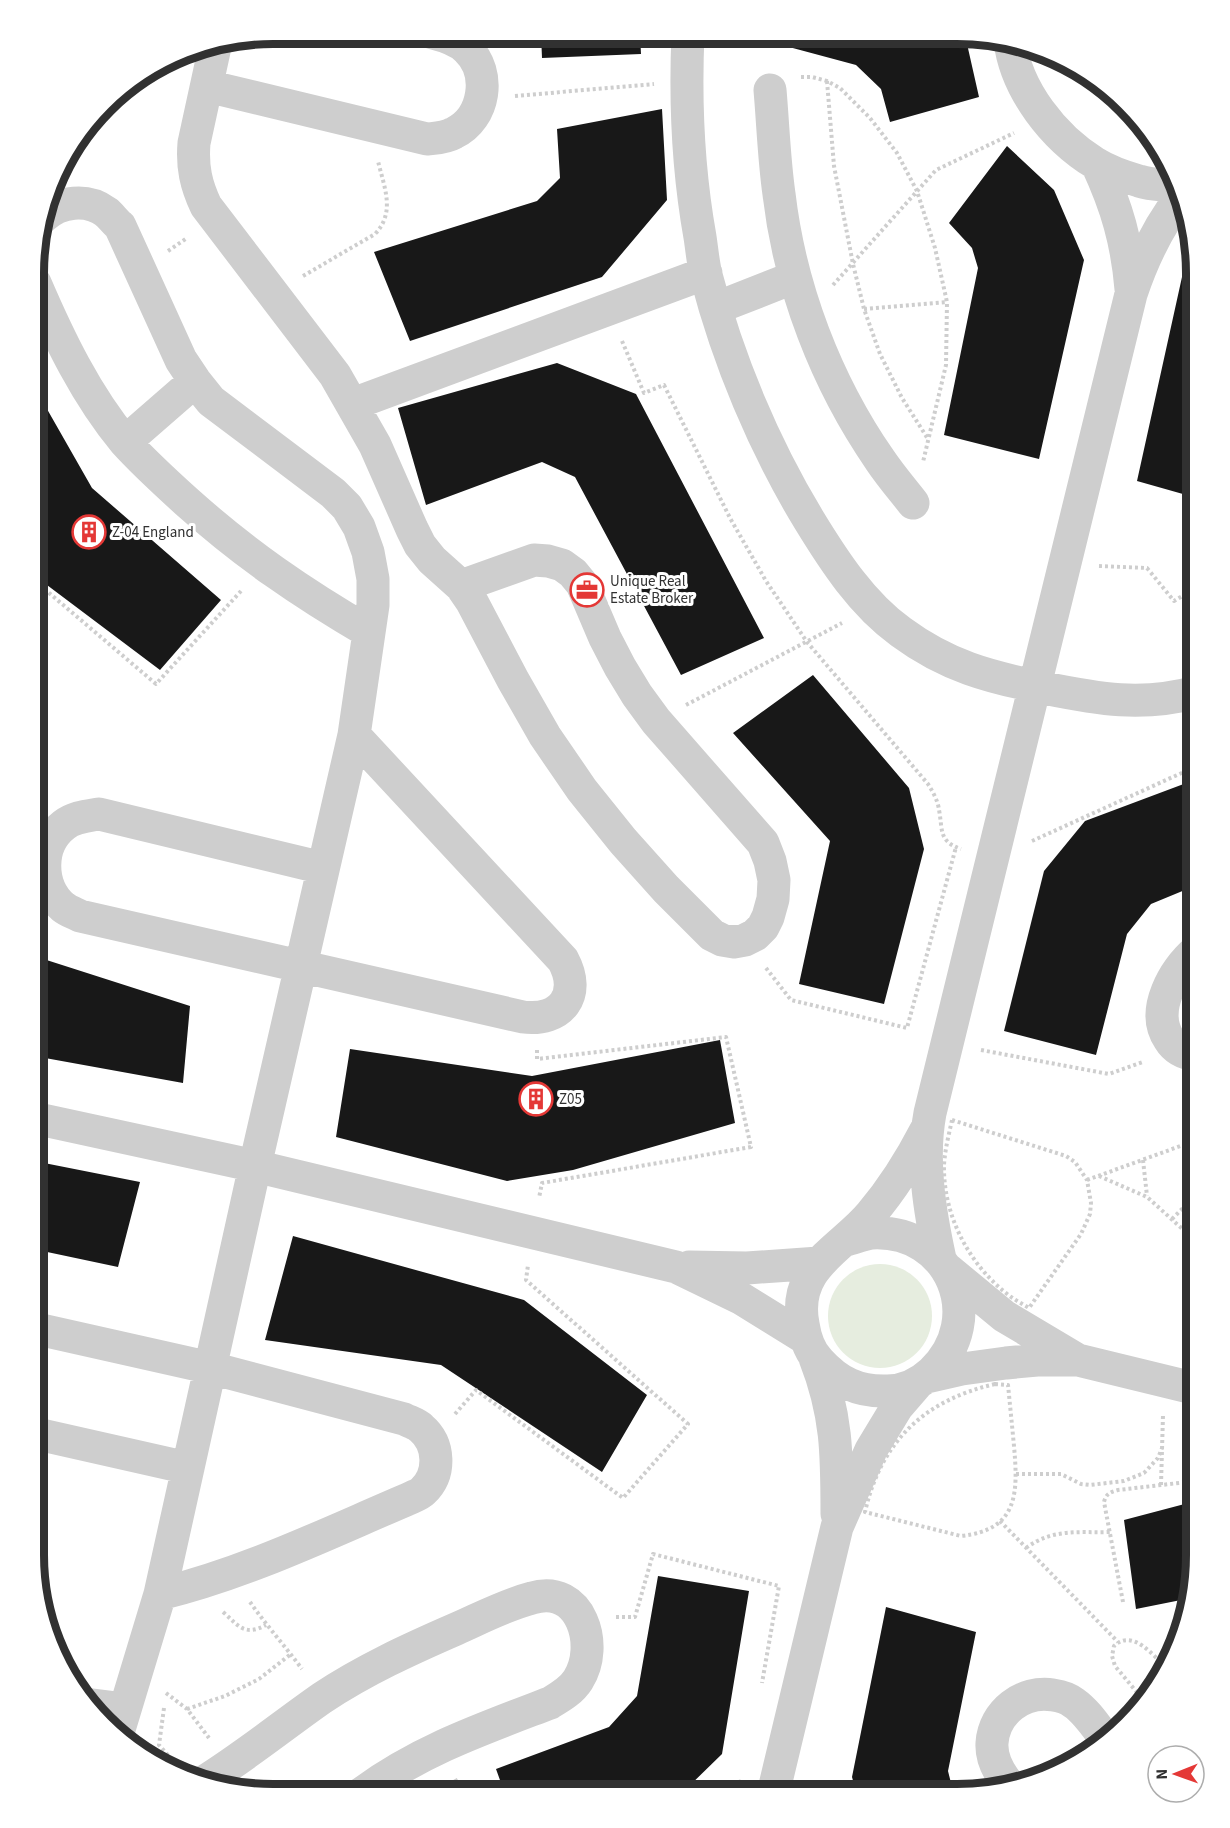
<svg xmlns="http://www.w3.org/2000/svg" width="1230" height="1828" font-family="'Source Sans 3',sans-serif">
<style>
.green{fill:#e6eddf}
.building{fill:#181818}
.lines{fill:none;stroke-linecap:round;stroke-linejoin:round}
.path{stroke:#cecece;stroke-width:4;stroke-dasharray:3 3;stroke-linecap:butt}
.minor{stroke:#cecece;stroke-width:33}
.labels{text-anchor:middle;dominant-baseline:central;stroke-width:6;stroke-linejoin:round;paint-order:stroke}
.poi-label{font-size:15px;fill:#313131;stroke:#fff;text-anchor:start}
.rim{fill:none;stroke:#313131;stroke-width:8}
</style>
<rect width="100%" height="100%" fill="#fff"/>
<path class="green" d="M828 1316a52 52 0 1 1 104 0a52 52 0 1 1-104 0Z"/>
<path class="building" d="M541 34H640L641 54 542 58Z
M760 34 965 35 979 97 890 122 881 89 856 65 759 39Z
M662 109 667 200 602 277 410 341 374 252 537 201 560 178 557 129Z
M1007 146 1054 190 1084 260 1039 459 944 435 978 268 972 248 949 223Z
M1196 265 1197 272V498L1137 481 1182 277Z
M557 363 636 394 764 638 681 675 575 477 542 462 426 505 398 408Z
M35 388 92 488 221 600 160 670 35 576Z
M813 675 909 788 924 849 884 1004 799 984 830 841 733 733Z
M1197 779V885L1151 904 1127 934 1096 1055 1004 1031 1044 871 1085 821Z
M34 956 190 1006 183 1083 34 1056Z
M720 1040 735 1123 573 1170 507 1181 336 1137 350 1049 532 1076Z
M34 1161 140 1182 118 1267 33 1249Z
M293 1236 524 1300 647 1395 602 1472 441 1365 265 1340Z
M1196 1501V1572L1191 1598 1136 1609 1124 1520Z
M658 1576 749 1591 722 1754 681 1794H505L496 1769 609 1727 637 1696Z
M886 1607 976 1632 948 1771 954 1795H857L852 1777Z"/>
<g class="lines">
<path class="path" d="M801 77H812L827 81 840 88 870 118 897 153 917 191 935 248 947 302 946 365 923 462
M827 81 834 166 853 264 864 309 880 354 902 398 928 439
M515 96 654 84
M168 251 187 238
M303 276 375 234C396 212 384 187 378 161
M833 285 936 170 1014 133
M864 309 947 302
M622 341 644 393 664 385 730 518 766 581 807 642 928 784C933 792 938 801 939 810 943 830 938 841 961 849
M1099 566 1147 568 1174 601 1197 587
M35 581 156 684 241 591
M686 705 842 623
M1032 841 1197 766
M766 968 791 1000 907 1028 956 847
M537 1050V1059L726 1037 751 1147 542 1183 539 1198
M981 1050 1109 1074 1143 1062
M952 1120 1066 1156 1075 1162 1087 1180 1091 1203 1090 1214 1081 1234 1029 1308C1021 1303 1013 1299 1006 1293 968 1263 943 1214 944 1165 945 1149 949 1134 952 1120Z
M1143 1160 1147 1196
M1099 1176 1147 1197 1197 1242
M1087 1180 1197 1140
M1172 1219 1197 1194
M995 1384 1008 1385C1010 1405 1012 1425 1014 1446 1018 1492 1019 1530 961 1536L865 1512C881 1441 925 1400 995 1384Z
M455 1414 476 1390 623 1498 688 1424 526 1280 528 1265
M1016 1474H1061L1081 1484 1090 1485 1124 1481 1144 1473 1158 1458 1162 1448
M1161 1485 1163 1415
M1000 1521 1118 1642
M1026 1548C1053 1528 1079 1533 1110 1532
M250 1602C266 1625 285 1646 302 1669
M1123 1602 1104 1502C1106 1494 1110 1492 1118 1490L1196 1481
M223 1612C238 1625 244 1637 266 1625
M616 1617H635L653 1554 779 1586 762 1683
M166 1693 187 1709 209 1738
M1145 1702 1115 1666 1112 1656 1114 1646C1133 1628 1153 1656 1167 1668
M164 1708 159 1745 175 1763
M187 1709 225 1696 259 1679 291 1654
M455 1779 464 1794
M712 1794 741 1781"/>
<path class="minor" d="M688 34C685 102 688 170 700 237 702 250 703 263 706 275 728 360 764 446 809 520 834 561 862 604 901 632 947 666 989 677 1044 688 1098 699 1142 707 1197 692
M1010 41C1016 90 1054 138 1095 163 1108 171 1125 177 1139 181 1151 185 1167 185 1180 187
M216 42 194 143C192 167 196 185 206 206L335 375 375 445 412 529 420 545 432 560 461 586 472 602 513 680 545 736 582 790 623 841 666 889 712 935 722 940 734 942 745 940 755 935 763 927 768 917 773 899 774 880 770 861 763 843 656 721 637 695 620 667 605 638 582 584 573 573 562 565 548 561 534 560 461 586
M207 86 427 139C436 138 445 138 454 133 485 118 492 73 467 49 458 40 445 36 433 33
M770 90C773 124 774 159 779 194 790 288 826 382 880 460 890 475 902 489 913 503
M1097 164C1117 207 1127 242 1131 289
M43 217C60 201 87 198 106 212 111 216 115 222 120 226L181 360 195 381 211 401 333 493 347 507 359 527 368 552 373 579V605L354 735 255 1166 160 1594 117 1736
M35 283C59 339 86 395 125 442 144 463 166 483 187 502 245 554 302 593 369 632
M716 308 795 277
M353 404 706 273
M125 442 195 381
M323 868 99 814C87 816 74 817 64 825 38 845 39 886 63 907 68 911 74 913 80 916L523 1017C561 1022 582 995 563 960L354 735
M1197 1055C1185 1054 1175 1049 1169 1039 1150 1010 1174 970 1197 950
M34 1118 255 1166 676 1267 742 1299 805 1338
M846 1240C854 1238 864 1234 872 1233 951 1229 988 1319 932 1372 919 1384 904 1391 887 1391 858 1392 838 1382 819 1361 809 1351 805 1337 803 1324 792 1267 842 1249 871 1214 893 1188 910 1161 926 1130
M940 1259C930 1213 921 1161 930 1113L1131 294C1143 258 1158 226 1182 196
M689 1267 747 1268 819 1263
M947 1269 1004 1316 1076 1359
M33 1328 211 1368 404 1419C410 1422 417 1424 421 1428 440 1444 441 1474 423 1491 419 1495 412 1497 406 1500 326 1534 246 1573 160 1594
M815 1358C837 1414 837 1454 837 1514
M927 1377 962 1369 1006 1363 1037 1360H1078L1197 1389
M33 1433 188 1468
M85 1704 125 1709
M202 1783C244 1757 282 1726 322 1698 364 1670 410 1649 456 1629 481 1618 505 1605 532 1598 581 1583 600 1646 578 1680 571 1691 560 1697 550 1703 482 1729 421 1750 362 1793
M1009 1785C999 1773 991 1759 992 1743 994 1712 1023 1690 1053 1695 1060 1696 1068 1698 1074 1703 1087 1712 1097 1728 1107 1741
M773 1794 837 1527 871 1450 897 1407 916 1385"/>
</g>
<defs>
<symbol id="building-ring" viewBox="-11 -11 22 22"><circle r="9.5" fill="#fff" stroke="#e43836" stroke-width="1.5"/><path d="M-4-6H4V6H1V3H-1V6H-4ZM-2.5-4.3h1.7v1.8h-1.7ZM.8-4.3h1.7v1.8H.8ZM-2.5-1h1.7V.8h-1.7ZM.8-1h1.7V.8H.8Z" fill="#e43836"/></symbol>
<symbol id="office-ring" viewBox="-11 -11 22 22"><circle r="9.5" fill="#fff" stroke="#e43836" stroke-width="1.5"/><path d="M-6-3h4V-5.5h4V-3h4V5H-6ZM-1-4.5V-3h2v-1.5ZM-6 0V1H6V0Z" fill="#e43836"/></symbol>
</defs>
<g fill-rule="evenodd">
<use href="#building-ring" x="70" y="513" width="38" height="38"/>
<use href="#office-ring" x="568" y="571" width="38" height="38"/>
<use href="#building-ring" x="517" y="1080" width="38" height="38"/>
</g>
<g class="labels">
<g class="poi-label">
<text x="112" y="532">Z-04 England</text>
<text x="610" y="581">Unique Real<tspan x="610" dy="17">Estate Broker</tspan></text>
<text x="559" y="1099">Z05</text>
</g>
</g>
<path d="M0 0H1230V1828H0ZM273 44H957A229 229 0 0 1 1186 273V1555A229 229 0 0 1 957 1784H273A229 229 0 0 1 44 1555V273A229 229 0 0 1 273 44Z" fill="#fff" fill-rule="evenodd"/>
<path class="rim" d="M273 44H957A229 229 0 0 1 1186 273V1555A229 229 0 0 1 957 1784H273A229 229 0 0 1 44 1555V273A229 229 0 0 1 273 44Z"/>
<g transform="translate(1176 1774) rotate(269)"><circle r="28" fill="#ffffff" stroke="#adadad" stroke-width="1.5"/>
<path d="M0-4.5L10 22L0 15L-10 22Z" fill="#e43836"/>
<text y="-9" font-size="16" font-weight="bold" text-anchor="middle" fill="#313131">N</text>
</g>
</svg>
